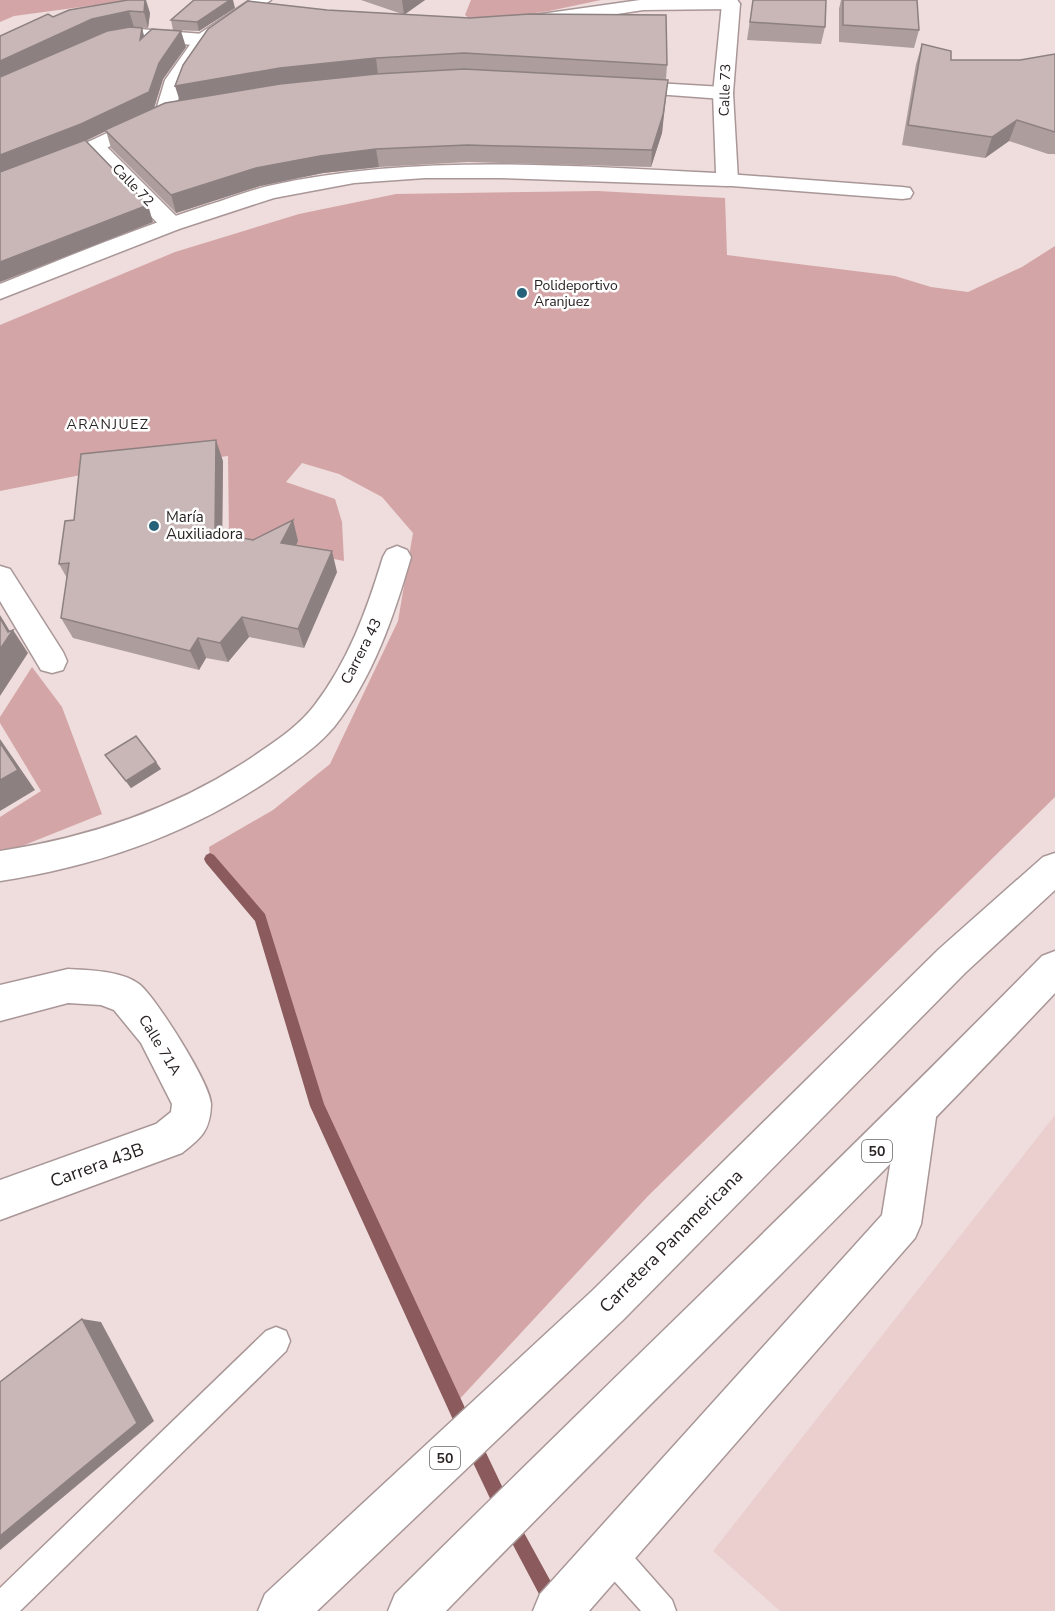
<svg xmlns="http://www.w3.org/2000/svg" width="1055" height="1611" font-family="'Nunito Sans',sans-serif">
<style>
.built{fill:#ebcfcf}
.green{fill:#d4a5a6}
.lines{fill:none;stroke-linecap:round;stroke-linejoin:round}
.stream{fill:#8a5a5c;fill-rule:evenodd}
.service-casing{stroke:#a99798;stroke-width:3}
.minor-casing{stroke:#a99798;stroke-width:3}
.tertiary-casing{stroke:#a99798;stroke-width:3}
.secondary-casing{stroke:#a99798;stroke-width:3}
.trunk-casing{stroke:#a99798;stroke-width:3}
.service{fill:#fff;fill-rule:evenodd}
.minor{fill:#fff;fill-rule:evenodd}
.tertiary{fill:#fff;fill-rule:evenodd}
.secondary{fill:#fff;fill-rule:evenodd}
.trunk{fill:#fff;fill-rule:evenodd}
.wall{fill:#ad9d9d}
.shaded-wall{fill:#8d8080}
.building{fill:#c9b7b7;stroke:#8d8080;stroke-width:1.5}
.poi-dot{fill:#26637a;stroke:#fff;stroke-width:2}
.labels{text-anchor:middle;dominant-baseline:central;stroke-width:5;stroke-linejoin:round;paint-order:stroke}
.far-street-label{font-size:14px;fill:#292222;stroke:#fff}
.far-poi-label{font-size:14px;fill:#292222;stroke:#fff;text-anchor:start}
.far-neighbourhood-label{font-size:14px;letter-spacing:1.5px;fill:#292222;stroke:#fff}
.shield{fill:#fff;stroke:#696464;stroke-width:1.5}
.shield-label{font-size:14px;font-weight:bold;fill:#292222}
.poi-label{font-size:15px;fill:#292222;stroke:#fff;text-anchor:start}
.street-label{font-size:15px;fill:#292222;stroke:#fff}
.near-street-label{font-size:18px;fill:#292222;stroke:#fff}
</style>
<rect width="100%" height="100%" fill="#efdcdc"/>
<path class="built" d="M1055 1115V1611H780L713 1551Z"/>
<path class="green" d="M0 0H133L14 16 0 22Z
M471 0H601L549 11 474 22 465 15Z
M598 191 725 198 727 255 895 276 931 287 968 292 1022 267 1055 246V797L648 1196 455 1404 317 1106 260 918 210 859 209 847 273 810 330 764 398 621 413 533 382 497 339 474 302 463 286 482 335 499 342 522 344 561 229 538 228 456 91 473 0 491V325L175 252 299 214 396 194Z
M32 667 62 707 102 814 22 846 0 852V817L41 791 0 723V717Z"/>
<g class="lines">
<path class="stream" d="M210 853 214 855 265 914 324 1104 472 1423 474 1429 472 1435 466 1437 460 1435 310 1106 255 921 206 863 204 859 206 855Z
M473 1436 479 1438 509 1501 511 1507 509 1513 503 1515 497 1513 467 1450 465 1444 467 1438Z
M511 1518 517 1520 567 1611H548L503 1526 505 1520Z"/>
<defs>
<path id="service" d="M276 1327 286 1331 290 1341 286 1351 20 1611H0V1588L266 1331Z
M609 1537 620 1541 672 1600 676 1611H641L598 1563 594 1552 598 1541Z"/>
<path id="minor" d="M640 0H737L740 4 737 8 731 9 643 10 527 28 521 26 518 22 521 18 527 16Z
M139 29 203 34 210 36 212 40 210 44 203 46 132 39 130 35 132 31Z
M622 81 723 87 730 89 733 93 730 97 723 99 615 91 612 87 615 83Z
M95 140 102 142 179 219 182 224 179 229 171 231 163 229 88 150 85 146 88 142Z
M727 174 902 187 910 188 913 193 910 198 902 199 719 185 716 180 719 175Z
M397 546 407 550 411 557C394 616 373 678 334 727 317 747 296 761 275 776 192 833 99 866 0 881V851C91 837 174 809 251 758 274 742 297 728 314 706 348 662 367 610 383 557L387 550Z
M0 566 10 569 63 652 67 661 63 670 52 673 41 670 0 601Z
M68 969C89 970 122 971 139 984 155 996 212 1086 211 1105 210 1131 201 1138 182 1153L0 1220V1180L156 1124 171 1112 172 1104 141 1043 114 1010 101 1005 68 1003 0 1021V985Z"/>
<path id="tertiary" d="M250 0H271L210 44 185 80 172 117 102 150 0 188V175L88 142 156 110 165 80 196 36Z
M719 0H737L740 4 733 93 738 180 735 185 727 186 501 178H425L354 183 274 198 179 229 0 299V284C69 256 137 228 208 205 228 199 248 191 268 186 414 153 568 166 716 173L713 93 722 4Z"/>
<path id="secondary" d="M918 1091 932 1096 937 1110 921 1224 915 1238 589 1611H533L540 1594 882 1215 899 1110 904 1096Z"/>
<path id="trunk" d="M1055 853V890L965 973 623 1320 317 1611H258L265 1594 593 1290 939 949 1043 857Z
M1055 951V993C856 1204 648 1404 446 1611H388L395 1594C610 1380 830 1172 1042 956Z"/>
</defs>
<use href="#service" class="service-casing"/>
<use href="#minor" class="minor-casing"/>
<use href="#tertiary" class="tertiary-casing"/>
<use href="#secondary" class="secondary-casing"/>
<use href="#trunk" class="trunk-casing"/>
<use href="#service" class="service"/>
<use href="#minor" class="minor"/>
<use href="#tertiary" class="tertiary"/>
<use href="#secondary" class="secondary"/>
<use href="#trunk" class="trunk"/>
</g>
<path class="wall" d="M128 0 150 13 148 28 131 27 142 28 144 37 186 47 163 79 154 108 179 100 327 10 402 14 361 0H425L404 14 667 65 662 133 651 167 468 162 379 167 323 173 260 186 176 213 111 148 106 131 86 141 153 222 0 282 53 17Z
M753 0 825 27 821 44 747 40Z
M841 0H917L919 30 914 48 839 42V9Z
M235 8 199 31 173 30 171 20Z
M922 44 951 60H1020L1055 54V154H1048L1009 141 985 158 902 145 916 64Z
M223 461 222 535 253 540 293 520 298 541 296 545 337 572 304 648 249 637 228 662 206 658 199 670 73 638 61 618 67 578 59 564 74 520Z
M105 755 161 769 131 788Z"/>
<path class="shaded-wall" d="M145 0H146L150 13 148 28 144 12Z
M230 0H233L235 8 199 31 197 22Z
M402 0H425L404 15Z
M129 11 134 27 97 35 0 80V61L92 19Z
M142 28 146 44 140 40Z
M181 31 186 47 163 79 154 108 87 140 0 174V155L159 63Z
M376 58 378 75 180 102 175 86 280 68Z
M668 80 662 133 651 167 652 150Z
M1017 120 1009 141 985 158 992 137Z
M376 149 379 167 323 173 260 186 176 213 171 195 256 168 320 156Z
M148 205 153 222 0 282V262Z
M216 440 223 461 222 554 215 533Z
M293 520 298 541 287 563 281 543Z
M332 551 337 572 304 648 298 629Z
M0 615 11 633 13 630 28 653 0 696Z
M242 617 249 637 228 662 220 643Z
M198 638 206 658 199 670 190 651Z
M0 739 35 790 0 811Z
M156 762 161 769 131 788 126 781Z
M82 1319 101 1322 154 1421 0 1550V1536Z"/>
<path class="building" d="M128 0H145L144 12 129 11 92 19 0 61V36L48 14 53 17 69 10Z
M194 0H230L197 22 171 20Z
M753 0H826L825 27 750 22Z
M843 0H917L919 30 843 25Z
M248 1 327 10 470 18 529 14 666 15 667 65 464 53 376 58 280 68 175 86 183 65 208 29Z
M130 27 142 28 140 40 152 29 181 31 159 63 149 92 81 124 0 155V77L107 31Z
M922 44 951 51V60H1020L1055 54V132L1017 120 992 137 908 125Z
M464 69 668 80 663 115 652 150 467 145 376 149 320 156 256 168 171 195 105 130 165 103 280 84 376 74Z
M85 140 148 205 0 262V172Z
M216 440 215 533 253 540 293 520 281 543 332 551 298 629 242 617 220 643 198 638 190 651 61 618 69 563 59 564 65 521 74 520 81 454Z
M0 618 8 632 13 630 0 649Z
M136 736 156 762 126 781 105 755Z
M0 743 18 770 0 780Z
M82 1319 137 1423 0 1536V1382Z"/>
<g class="poi-dot">
<circle cx="522" cy="293" r="6"/>
<circle cx="154" cy="526" r="6"/>
</g>
<g class="labels">
<g class="far-street-label">
<text transform="translate(725 90) rotate(-88)">Calle 73</text>
<text transform="translate(133 185) rotate(46)">Calle 72</text>
</g>
<g class="far-poi-label">
<text x="534" y="285">Polideportivo<tspan x="534" dy="16">Aranjuez</tspan></text>
</g>
<g class="far-neighbourhood-label">
<text x="108" y="424">ARANJUEZ</text>
</g>
<g class="shield">
<rect x="862" y="1140" width="30" height="22" rx="4.5"/>
<rect x="430" y="1447" width="30" height="22" rx="4.5"/>
</g>
<g class="shield-label">
<text x="877" y="1151">50</text>
<text x="445" y="1458">50</text>
</g>
<g class="poi-label">
<text x="166" y="517">María<tspan x="166" dy="17">Auxiliadora</tspan></text>
</g>
<g class="street-label">
<text transform="translate(361 651) rotate(-63)">Carrera 43</text>
<text transform="translate(160 1045) rotate(59)">Calle 71A</text>
</g>
<g class="near-street-label">
<text transform="translate(97 1165) rotate(-20)">Carrera 43B</text>
<text transform="translate(671 1241) rotate(-45)">Carretera Panamericana</text>
</g>
</g>
</svg>
